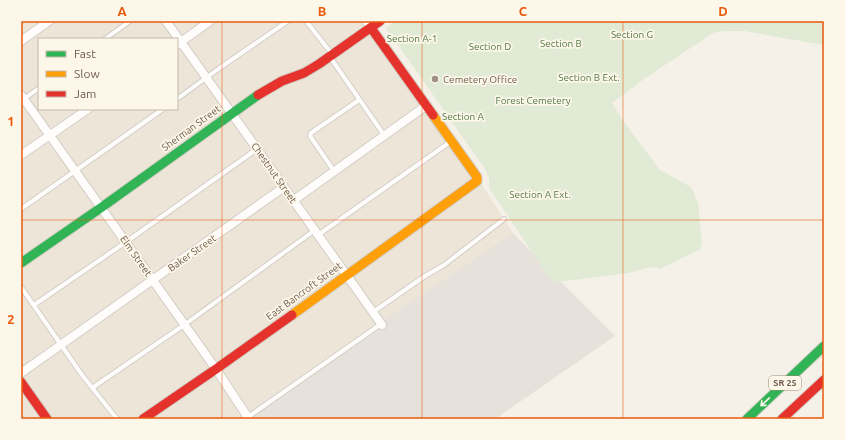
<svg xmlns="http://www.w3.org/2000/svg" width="845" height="440" font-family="Ubuntu,sans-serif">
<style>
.residential{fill:#ede5d7;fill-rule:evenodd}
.industrial{fill:#e6e1da}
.green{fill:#e0ead5}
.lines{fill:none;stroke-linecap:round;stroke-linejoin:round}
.lane-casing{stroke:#d3cec7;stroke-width:6}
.street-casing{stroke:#d3cec7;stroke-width:10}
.fast-casing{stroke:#d2cdc4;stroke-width:11}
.slow-casing{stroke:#d2cdc4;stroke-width:11}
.jam-casing{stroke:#d2cdc4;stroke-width:11}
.lane{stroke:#fefdfc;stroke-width:4}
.street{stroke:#fefdfc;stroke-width:8}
.fast{stroke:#30b455;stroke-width:9}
.slow{stroke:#ff9f0a;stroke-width:9}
.jam{stroke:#e5322d;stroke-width:9}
.oneway{stroke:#fdf7e9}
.grid{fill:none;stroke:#e8590c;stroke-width:1;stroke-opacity:0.55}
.poi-dot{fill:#9e9083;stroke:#fdf7e9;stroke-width:1.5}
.labels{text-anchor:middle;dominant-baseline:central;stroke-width:3.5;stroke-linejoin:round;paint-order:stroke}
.shield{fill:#fdf7e9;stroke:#9a8a7b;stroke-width:1}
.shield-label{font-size:9px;font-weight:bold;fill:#6f5c4c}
.park-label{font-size:10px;fill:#527a48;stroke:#fdf7e9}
.poi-label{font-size:10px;fill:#6f5c4c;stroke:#fdf7e9;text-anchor:start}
.street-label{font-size:10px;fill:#6f5c4c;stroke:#fdf7e9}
.neatline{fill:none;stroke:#e8590c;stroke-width:1.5}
.grid-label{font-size:13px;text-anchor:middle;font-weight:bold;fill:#e8590c}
</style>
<rect width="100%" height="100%" fill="#f5f1e9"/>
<path class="residential" d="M21 21H380L371 27 477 177 513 233 250 410 256 419H21ZM39 39H177V109H39Z"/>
<path class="industrial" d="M513 233 615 336 495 419H256L250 410Z"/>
<path class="green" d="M396 21H824V45L744 31H725L716 32 710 35 644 79 612 103 624 122 660 170 691 187 698 203 702 243 700 249 660 269 651 267 628 273 558 282 551 280 548 276 489 188V179L485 169 386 28Z"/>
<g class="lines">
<defs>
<path id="lane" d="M306 21 332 54
M105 39 130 21
M330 57 384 135
M24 99 39 88
M177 99 221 67 288 21
M334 171 310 136 311 133 359 100
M21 209 163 109
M318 235 450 142
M21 287 82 375 117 419
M34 305 126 242 257 149
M373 312 425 276 444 265 504 219
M92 388 184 325 315 230
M248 417 381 324"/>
<path id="street" d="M166 21 382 325
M366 21 371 28
M21 41 49 21
M178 44 210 21
M21 95 216 369 249 419
M21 155 88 109
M294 200 427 105
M21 373 284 187"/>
<path id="fast" d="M21 263 102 207 258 95
M747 419 824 346"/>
<path id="slow" d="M292 315 477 181V177L433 115"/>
<path id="jam" d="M371 28 433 115
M258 95 282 81 304 73 319 64 380 21
M21 382 47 419
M143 419 216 369 292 315
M782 419 824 380"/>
</defs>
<use href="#lane" class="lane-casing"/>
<use href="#street" class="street-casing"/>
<use href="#fast" class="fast-casing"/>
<use href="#slow" class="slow-casing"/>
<use href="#jam" class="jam-casing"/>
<use href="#lane" class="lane"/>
<use href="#street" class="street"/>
<use href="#fast" class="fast"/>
<use href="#slow" class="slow"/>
<use href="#jam" class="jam"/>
</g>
<defs><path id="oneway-shaft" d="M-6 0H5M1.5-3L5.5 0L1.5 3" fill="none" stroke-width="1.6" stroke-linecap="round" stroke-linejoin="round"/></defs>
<use class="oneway" href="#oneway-shaft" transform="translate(765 402) rotate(137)"/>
<path class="grid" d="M222 21V419M422 21V419M623 21V419M21 220H824"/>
<circle class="poi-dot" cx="435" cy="79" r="4"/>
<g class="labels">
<rect class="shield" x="769" y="376" width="32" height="14" rx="3"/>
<g class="shield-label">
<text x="785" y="383">SR 25</text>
</g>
<g class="park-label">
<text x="632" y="34">Section G</text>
<text x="412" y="38">Section A-1</text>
<text x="561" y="43">Section B</text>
<text x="490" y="46">Section D</text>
<text x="589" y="77">Section B Ext.</text>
<text x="533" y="100">Forest Cemetery</text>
<text x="463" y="116">Section A</text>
<text x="540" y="194">Section A Ext.</text>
</g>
<g class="poi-label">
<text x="443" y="79">Cemetery Office</text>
</g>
<g class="street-label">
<text transform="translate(191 128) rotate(-36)">Sherman Street</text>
<text transform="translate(274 173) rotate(55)">Chestnut Street</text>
<text transform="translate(192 253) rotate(-35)">Baker Street</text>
<text transform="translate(136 256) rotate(55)">Elm Street</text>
<text transform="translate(304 291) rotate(-36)">East Bancroft Street</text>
</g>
</g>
<rect width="845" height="440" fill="none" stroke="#fdf7e9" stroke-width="44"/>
<rect x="38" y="38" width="140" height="72" fill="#fdf7e9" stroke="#c4b9aa"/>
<rect x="46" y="51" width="20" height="6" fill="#30b455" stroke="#c4b9aa"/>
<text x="74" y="58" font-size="12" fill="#6f5c4c">Fast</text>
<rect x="46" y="71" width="20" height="6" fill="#ff9f0a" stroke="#c4b9aa"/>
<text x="74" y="78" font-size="12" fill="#6f5c4c">Slow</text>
<rect x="46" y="91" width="20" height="6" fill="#e5322d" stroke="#c4b9aa"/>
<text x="74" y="98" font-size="12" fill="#6f5c4c">Jam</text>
<rect x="22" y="22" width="801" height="396" class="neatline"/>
<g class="grid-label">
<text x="122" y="16">A</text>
<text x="322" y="16">B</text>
<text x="523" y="16">C</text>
<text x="723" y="16">D</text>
<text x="11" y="126">1</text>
<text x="11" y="324">2</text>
</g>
</svg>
